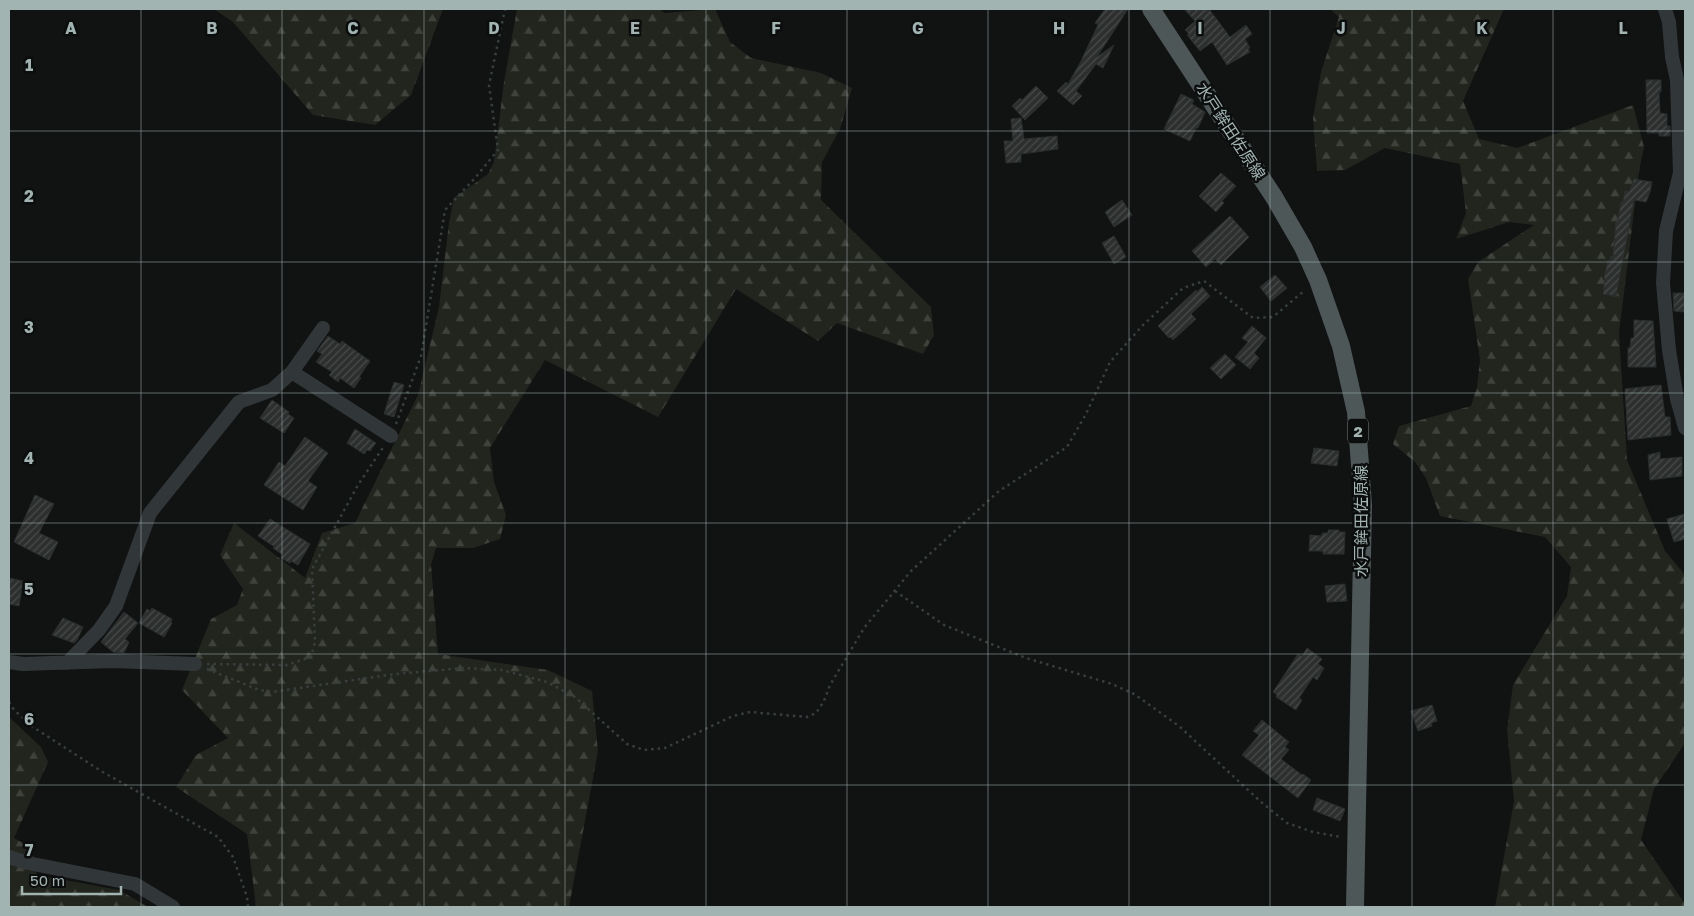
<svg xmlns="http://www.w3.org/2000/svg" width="1694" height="916" font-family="'Golos Text','Noto Sans JP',sans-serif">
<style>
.forest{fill:url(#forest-firs)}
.building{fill:url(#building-hatch);stroke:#2a2e2e}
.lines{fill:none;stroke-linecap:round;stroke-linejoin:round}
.path{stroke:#373f3e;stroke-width:2.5;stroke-dasharray:2.5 4;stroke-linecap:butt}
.minor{stroke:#313738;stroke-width:14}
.major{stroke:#4d5757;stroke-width:18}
.grid{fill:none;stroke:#a1b4b2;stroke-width:1;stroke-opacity:0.55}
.labels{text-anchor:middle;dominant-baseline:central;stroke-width:5;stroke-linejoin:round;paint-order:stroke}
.shield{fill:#0c0d0d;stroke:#748280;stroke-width:1}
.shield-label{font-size:15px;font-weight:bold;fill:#a1b4b2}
.street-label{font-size:16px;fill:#a1b4b2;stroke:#0c0d0d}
.grid-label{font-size:16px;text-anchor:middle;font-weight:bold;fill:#a1b4b2;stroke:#0c0d0d;stroke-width:5;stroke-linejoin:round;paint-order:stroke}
</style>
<defs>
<pattern id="forest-firs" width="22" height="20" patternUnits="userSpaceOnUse" patternTransform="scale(1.25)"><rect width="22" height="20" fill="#22251d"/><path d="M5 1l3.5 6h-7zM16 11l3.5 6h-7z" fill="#3f423b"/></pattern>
<pattern id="building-hatch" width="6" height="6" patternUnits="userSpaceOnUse" patternTransform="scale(1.25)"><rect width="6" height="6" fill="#2c2f2e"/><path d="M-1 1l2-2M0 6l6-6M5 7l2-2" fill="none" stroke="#474b4a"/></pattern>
</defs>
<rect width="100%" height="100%" fill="#111212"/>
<path class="forest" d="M214 9H443L411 95 375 125 313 115 233 22Z
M517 9H660L664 13 715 9 730 42 751 58 821 73 852 88 840 129 822 162 821 200 931 307 934 335 923 354 837 323 818 341 736 289 658 417 545 360 490 448 494 482 506 515 500 539 473 548H436L431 565 438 654 548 670 592 691 598 751 569 907H256L247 834 176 787 196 755 228 738 182 690 211 619 237 605 243 589 220 555 234 523 305 578 322 533 355 523 418 395 439 307 449 223 454 198 488 174 494 162 504 82Z
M1330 9H1504L1463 101 1479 139 1517 148 1633 105 1644 147 1639 171 1619 333 1627 460 1665 551 1685 575V743L1654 789 1641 840 1685 904V907H1495L1514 801 1507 730 1513 685 1567 596 1571 567 1545 537 1440 516 1426 478 1415 462 1393 444 1399 426 1471 406 1477 387 1480 360 1468 279 1478 262 1534 225 1509 222 1456 239 1466 213 1460 164 1385 148 1345 170 1317 171 1313 118 1321 72 1339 17Z
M9 717 41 747 48 762 14 838 30 847 37 875 119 890 148 907H9Z"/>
<path class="building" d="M1105 9H1128L1097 57 1114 45 1103 68 1096 64 1076 91 1082 96 1073 105 1057 91 1066 82 1068 84 1080 63 1098 25 1095 23Z
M1184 9H1209L1230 37 1246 25 1252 34 1245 39 1250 48 1248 49 1250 52 1227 65 1212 42 1200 51 1187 35 1189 34 1185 30 1195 21Z
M1646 80H1661V92H1659L1660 113 1667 114V126H1670V136H1659V133H1647Z
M1036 86 1048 98 1025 120 1012 106 1020 98 1022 100Z
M1181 94 1194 100 1192 104 1205 112 1198 128H1196L1190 141 1164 129Z
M1021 118 1024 139 1057 136 1058 149 1021 154V162L1006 163 1004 141H1013L1011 119Z
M1221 173 1236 186 1222 201 1224 203 1216 212 1199 196Z
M1634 179 1652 182 1650 192 1646 202 1634 200 1616 296 1603 294 1605 278H1604L1608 260 1610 261 1611 256 1613 257 1616 220H1618L1621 202H1623L1625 191 1629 192Z
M1122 200 1132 215 1114 227 1105 212Z
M1230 216 1249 237 1221 265 1215 259 1206 267 1192 251Z
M1114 236 1126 257 1114 264 1102 243Z
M1275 275 1287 288 1271 301 1260 287Z
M1202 287 1210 296 1191 314 1196 319 1173 340 1171 337 1169 338 1158 326 1196 290 1197 292Z
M1673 293H1685V312L1674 311Z
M1634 320 1653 321 1656 367H1628V348H1630L1631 338H1634Z
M1252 326 1266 338 1254 353 1259 358 1250 369 1235 357 1248 342 1242 338Z
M328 336 340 344 342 341 370 361 359 377 361 378 354 388 340 378 338 382 329 375 332 372 316 362 322 354 317 351Z
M1225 354 1236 365 1221 379 1210 368Z
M394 382 404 385 394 417 384 414Z
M1661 385 1665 417H1670L1671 435 1628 440 1625 389Z
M272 400 289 412 288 414 294 418 284 433 260 418Z
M355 429 376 443 370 451 367 450 364 454 347 443Z
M305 437 328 453 308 481 317 487 303 510 264 485 279 462 285 466Z
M1314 448 1339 451 1337 466 1311 463Z
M1660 452V459L1682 457V476L1650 480 1648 455Z
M35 495 54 504 39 533 58 542 49 560 14 542Z
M1685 514V539L1674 542 1667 519Z
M270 519 310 544 298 565 291 561 290 563 281 558 283 555 273 548 275 547 258 536Z
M1328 530H1339V532H1345L1344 554H1323V551H1309L1310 535 1322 536V533H1328Z
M9 578 23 581 19 606 9 604Z
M1345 584 1347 601 1327 602 1325 586Z
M152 608 172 619 171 622 172 623 164 637 139 623 147 609 150 611Z
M124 612 138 623 125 639 129 642 124 653 113 652 101 642Z
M63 618 83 627 77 640 74 643 52 635Z
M1307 648 1322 659 1318 664 1324 668 1317 680 1313 677 1299 698 1302 700 1296 710 1276 697 1277 695 1273 692 1298 654 1302 656Z
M1432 705 1437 721 1431 723 1432 726 1418 731 1411 711Z
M1262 720 1289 742 1285 747 1289 750 1281 759 1302 775 1303 774 1311 780 1298 798 1242 755 1259 735 1253 731Z
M1317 798 1345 809 1340 821 1313 810Z"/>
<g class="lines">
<path class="path" d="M396 424 421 356 445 210 475 178 498 150 489 85 505 9
M895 591 944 625 1026 658 1112 684 1134 694 1179 726 1261 802 1287 823 1313 832 1341 837
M207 664 287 665 311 657 315 642 312 569 358 485 384 446
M207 669 259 690 272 692 395 674 463 668 502 670 547 682 575 697 627 744 644 750 665 748 733 716 750 712 807 717 816 713 824 701 830 685 864 628 911 571 999 491 1067 447 1086 414 1110 362 1143 325 1183 288 1204 281 1253 318 1273 317 1305 290
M9 702 14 710 33 727 101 771 218 837 233 857 247 897 248 907"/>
<path class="minor" d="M1665 9 1669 22 1672 57 1677 80 1680 173 1666 231 1663 283 1669 350 1677 399 1685 428
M292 372 391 436
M9 662 23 664 113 661 195 664
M67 663 99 630 116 606 150 513 239 402 272 390 292 372 323 328
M9 857 28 863 135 884 173 907"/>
<path class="major" d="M1151 9 1274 197 1303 247 1318 280 1341 346 1356 412 1363 505 1355 907"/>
</g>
<path class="grid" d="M141 9V907M282 9V907M424 9V907M565 9V907M706 9V907M847 9V907M988 9V907M1129 9V907M1270 9V907M1412 9V907M1553 9V907M9 131H1685M9 262H1685M9 393H1685M9 523H1685M9 654H1685M9 785H1685"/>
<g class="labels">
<rect class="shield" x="1348" y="418.5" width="20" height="25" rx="4"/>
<g class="shield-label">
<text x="1358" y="431">2</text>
</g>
<g class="street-label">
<text transform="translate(1231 131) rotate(57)">水戸鉾田佐原線</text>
<text transform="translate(1361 521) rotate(-90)">水戸鉾田佐原線</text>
</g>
</g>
<g class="grid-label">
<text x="71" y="34">A</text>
<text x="212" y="34">B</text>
<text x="353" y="34">C</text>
<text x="494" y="34">D</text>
<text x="635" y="34">E</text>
<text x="776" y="34">F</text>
<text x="918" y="34">G</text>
<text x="1059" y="34">H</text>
<text x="1200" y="34">I</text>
<text x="1341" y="34">J</text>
<text x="1482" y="34">K</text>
<text x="1623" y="34">L</text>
<text x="29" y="71">1</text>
<text x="29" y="202">2</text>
<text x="29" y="333">3</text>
<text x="29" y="464">4</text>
<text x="29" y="595">5</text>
<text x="29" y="725">6</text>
<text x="29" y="856">7</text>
</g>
<rect width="1694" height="916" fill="none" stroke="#a1b4b2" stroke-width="20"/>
<path d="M22 886v8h99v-8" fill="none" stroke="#a1b4b2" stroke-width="2.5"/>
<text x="30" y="886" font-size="15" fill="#a1b4b2" stroke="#0c0d0d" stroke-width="4" paint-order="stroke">50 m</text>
</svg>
